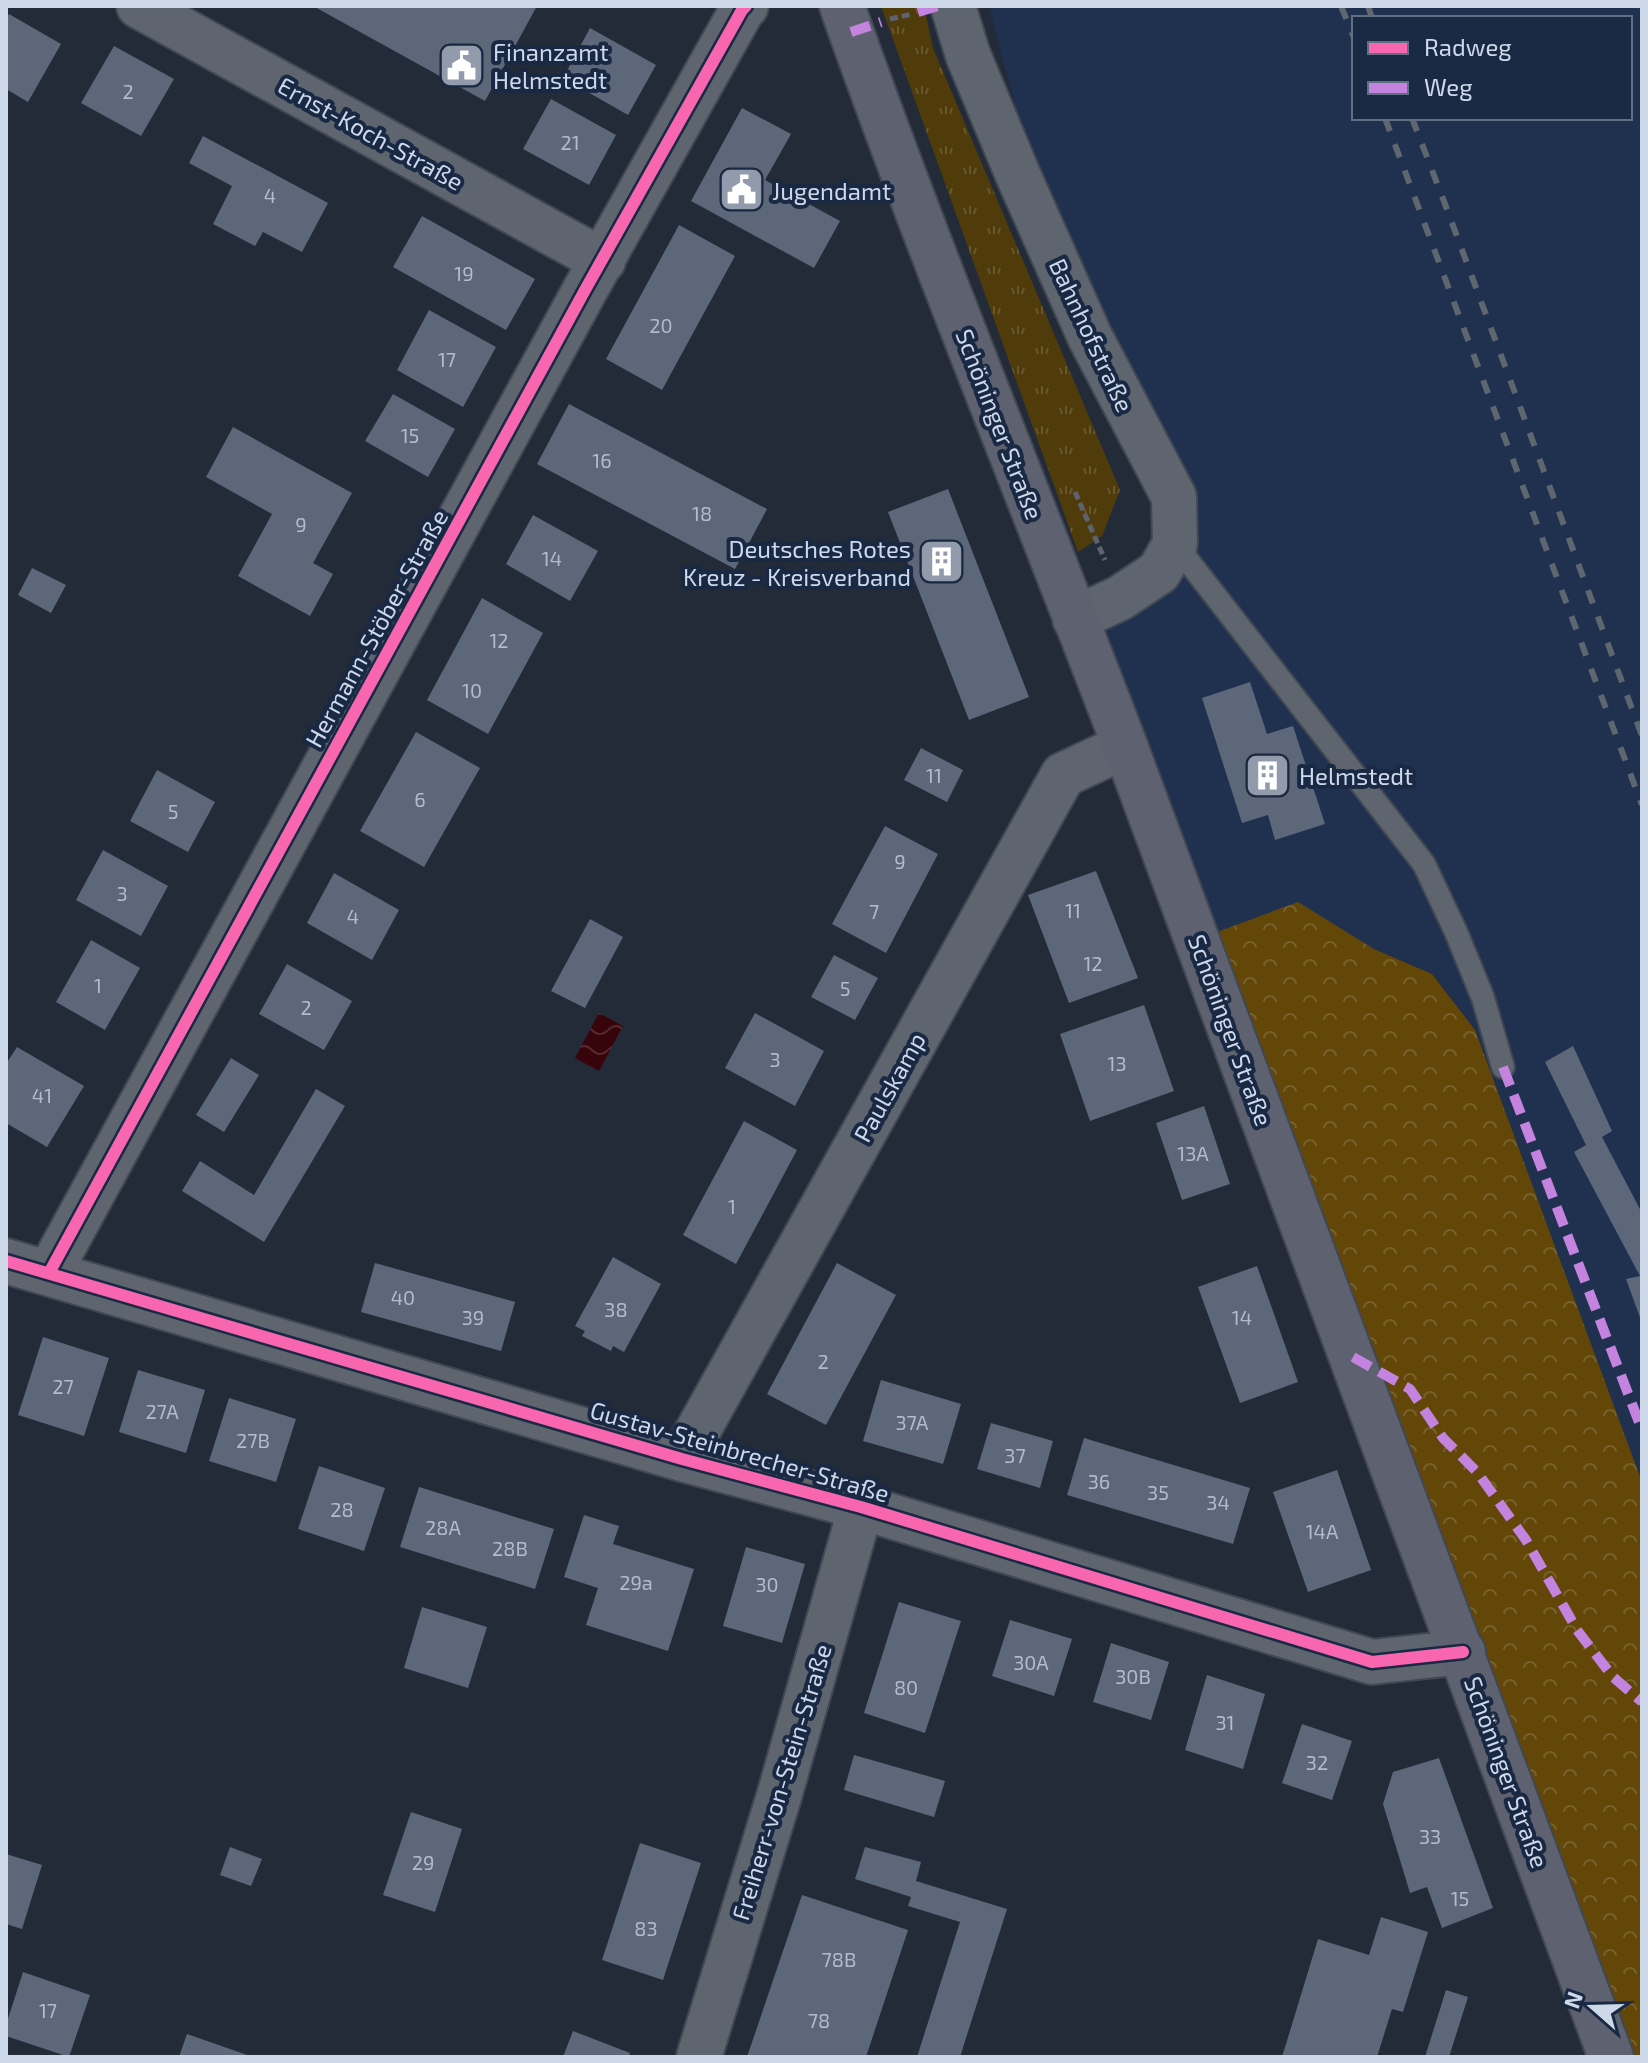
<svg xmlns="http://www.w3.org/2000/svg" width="1648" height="2063" font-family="'Exo 2',sans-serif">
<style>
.built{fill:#20314f;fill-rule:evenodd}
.grass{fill:url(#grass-tufts)}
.forest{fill:url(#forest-crowns)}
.water{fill:url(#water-waves)}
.building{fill:#5c677a}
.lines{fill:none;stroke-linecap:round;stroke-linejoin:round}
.service-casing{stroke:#414753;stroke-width:26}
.minor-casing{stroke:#414753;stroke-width:48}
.secondary-casing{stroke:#414753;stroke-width:48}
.path{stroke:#5d636e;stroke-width:5;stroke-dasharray:8 4;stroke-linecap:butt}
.service{stroke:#5e656f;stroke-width:22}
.minor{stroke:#5e656f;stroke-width:44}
.secondary{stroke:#5e6270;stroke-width:44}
.rail{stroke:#5e6670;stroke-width:6;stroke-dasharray:14 14;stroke-linecap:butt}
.quiet{stroke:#c483df;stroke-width:10;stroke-dasharray:20 10;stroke-linecap:butt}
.cycleway-casing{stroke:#192943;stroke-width:17}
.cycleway{stroke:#f766af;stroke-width:12}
.labels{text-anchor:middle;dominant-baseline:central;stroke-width:8;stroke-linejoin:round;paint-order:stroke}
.number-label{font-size:20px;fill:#b1bccd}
.poi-label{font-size:24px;fill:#cdd8e9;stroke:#192943;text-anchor:start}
.street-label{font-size:24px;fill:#cdd8e9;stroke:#192943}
</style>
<defs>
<pattern id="grass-tufts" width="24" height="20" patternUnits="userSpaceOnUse" patternTransform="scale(2)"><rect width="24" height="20" fill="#503b0b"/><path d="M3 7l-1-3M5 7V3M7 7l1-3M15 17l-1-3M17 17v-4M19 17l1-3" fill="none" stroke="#68572f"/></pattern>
<pattern id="forest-crowns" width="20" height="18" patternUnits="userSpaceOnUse" patternTransform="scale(2)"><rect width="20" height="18" fill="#624708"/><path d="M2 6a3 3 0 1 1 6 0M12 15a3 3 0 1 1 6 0" fill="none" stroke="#77612c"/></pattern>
<pattern id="water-waves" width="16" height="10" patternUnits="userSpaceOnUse" patternTransform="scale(2)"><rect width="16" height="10" fill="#38040c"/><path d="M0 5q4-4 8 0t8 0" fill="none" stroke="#54282f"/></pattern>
</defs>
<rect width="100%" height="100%" fill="#232b39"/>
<path class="built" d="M989 6H1642V1482L1475 1030 1433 974 1374 949 1217 932 1096 602 1162 555 1166 517 1031 168ZM1354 18H1630V118H1354Z"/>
<path class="grass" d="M881 6H924L933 48 1120 490 1102 536 1078 552Z"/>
<path class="forest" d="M1298 902 1374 949 1432 974 1475 1030 1642 1482V2057H1629L1217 932Z"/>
<path class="water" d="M599 1013 623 1026 599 1071 575 1058Z"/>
<path class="building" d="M313 6H537L485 101Z
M9 14 61 44 28 102 6 89V19Z
M590 28 656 65 628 115 563 78Z
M114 46 174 79 141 136 81 103Z
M551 99 616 135 589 185 523 149Z
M742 108 791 134 765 180 840 221 814 268 691 201Z
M203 136 328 203 302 252 263 232 255 246 213 224 232 186 189 163Z
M422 216 535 279 506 330 393 267Z
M679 225 735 256 662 390 606 359Z
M429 310 496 347 463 407 397 370Z
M393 394 455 429 428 477 365 441Z
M569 404 767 509 735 569 537 464Z
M233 427 352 493 313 563 333 574 310 616 238 576 272 514 206 477Z
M948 489 1029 697 969 720 888 512Z
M533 515 598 551 570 601 506 564Z
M32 568 66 585 51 613 18 595Z
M482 598 543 633 488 734 427 700Z
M1250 682 1267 734 1293 726 1325 824 1275 840 1268 815 1242 823 1202 698Z
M416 732 480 768 424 867 360 831Z
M921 748 963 770 947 802 904 780Z
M157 770 215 802 188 852 130 821Z
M885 826 938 854 886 953 832 924Z
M103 850 168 886 141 936 76 900Z
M1096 871 1138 978 1069 1003 1028 895Z
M334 873 399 910 372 960 307 923Z
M590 919 623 937 585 1008 551 991Z
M91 940 140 968 105 1030 56 1002Z
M834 955 878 978 855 1020 811 997Z
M287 964 352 1001 324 1050 259 1014Z
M1144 1005 1174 1091 1090 1121 1060 1034Z
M755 1013 824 1051 795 1106 725 1068Z
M1573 1046 1612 1131 1602 1137 1642 1213V1323L1626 1279 1640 1276 1574 1152 1586 1145 1545 1062Z
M17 1047 84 1086 47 1147 6 1123V1064Z
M231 1058 259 1075 224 1132 196 1115Z
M316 1089 345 1106 264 1242 182 1191 200 1161 254 1195Z
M1204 1106 1230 1184 1182 1200 1156 1123Z
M744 1121 797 1150 736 1264 683 1235Z
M613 1257 661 1284 624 1352 613 1346 611 1351 582 1336 585 1331 575 1326Z
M375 1263 515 1302 501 1351 361 1312Z
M837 1263 896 1295 826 1425 767 1394Z
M1257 1266 1298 1382 1240 1403 1198 1287Z
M43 1337 109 1358 84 1436 18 1415Z
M138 1370 205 1390 186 1453 119 1432Z
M881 1380 961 1404 943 1464 863 1441Z
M229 1398 296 1419 276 1482 209 1461Z
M991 1423 1053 1441 1040 1488 977 1469Z
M1084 1438 1250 1488 1233 1544 1067 1495Z
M319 1466 385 1488 364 1551 298 1529Z
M1337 1470 1371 1570 1308 1592 1273 1492Z
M419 1487 554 1529 535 1589 400 1547Z
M584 1515 619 1526 613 1544 694 1569 668 1651 586 1625 598 1588 564 1577Z
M746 1547 805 1564 782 1643 723 1626Z
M899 1602 961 1621 925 1733 864 1713Z
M422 1607 487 1627 468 1688 404 1668Z
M1010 1620 1072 1639 1054 1696 992 1676Z
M1111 1643 1169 1662 1151 1720 1093 1702Z
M1207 1675 1265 1694 1243 1769 1185 1750Z
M1302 1724 1352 1741 1332 1800 1282 1783Z
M854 1755 945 1781 934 1817 844 1790Z
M1439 1758 1493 1908 1442 1928 1427 1887 1410 1893 1383 1804 1393 1772Z
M411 1812 462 1829 435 1912 383 1895Z
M640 1843 701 1863 663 1980 602 1960Z
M230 1847 262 1859 251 1886 220 1875Z
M865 1847 921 1862 916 1881 1007 1909 960 2057H917L960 1922 908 1906 911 1897 855 1879Z
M6 1854 42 1865 22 1929 6 1924Z
M802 1895 908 1930 866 2057H747Z
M1381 1917 1428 1932 1403 2012 1392 2009 1377 2057H1282L1318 1939 1369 1955Z
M23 1972 90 1995 69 2057 6 2036V2025Z
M1446 1990 1468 1997 1449 2057H1425Z
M573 2031 630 2053 629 2057H563Z
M187 2034 253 2057H179Z"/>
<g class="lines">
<defs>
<path id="service" d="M1175 544 1424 864 1456 932 1483 998 1503 1067"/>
<path id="minor" d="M139 6 603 261
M953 6 968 55 1018 175 1090 337 1174 497 1175 544 1159 572 1120 598 1075 619
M6 1261 682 1459 861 1507 1372 1662 1463 1652
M49 1273 585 290 742 10 746 6
M682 1459 1063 775 1125 746
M699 2057 780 1793 861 1507"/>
<path id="secondary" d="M842 6C930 255 1031 499 1125 746 1291 1182 1450 1620 1611 2057"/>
</defs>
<use href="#service" class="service-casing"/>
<use href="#minor" class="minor-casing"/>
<use href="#secondary" class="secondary-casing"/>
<path class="path" d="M890 19 912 14
M1075 492 1105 560"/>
<use href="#service" class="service"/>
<use href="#minor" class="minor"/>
<use href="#secondary" class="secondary"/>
<path class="rail" d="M1341 6 1354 38
M1368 6 1372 18
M1385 118 1642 805
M1412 118 1445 204 1642 736"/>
<path class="quiet" d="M918 12 938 6
M851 32 881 22
M1503 1067 1642 1430
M1353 1357 1410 1389 1443 1438 1477 1472 1526 1540 1577 1630 1613 1677 1642 1702"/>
<defs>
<path id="cycleway" d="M6 1261 682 1459 861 1507 1372 1662 1463 1652
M49 1273 585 290 742 10 746 6"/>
</defs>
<use href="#cycleway" class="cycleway-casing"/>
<use href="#cycleway" class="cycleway"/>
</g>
<defs>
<symbol id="civic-square" viewBox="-11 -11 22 22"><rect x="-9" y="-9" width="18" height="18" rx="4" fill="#929bab" stroke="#192943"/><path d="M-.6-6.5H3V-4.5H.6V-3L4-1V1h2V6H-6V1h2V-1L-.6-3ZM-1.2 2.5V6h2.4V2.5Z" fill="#fff"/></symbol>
<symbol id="building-square" viewBox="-11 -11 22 22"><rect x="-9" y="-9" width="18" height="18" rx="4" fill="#929bab" stroke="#192943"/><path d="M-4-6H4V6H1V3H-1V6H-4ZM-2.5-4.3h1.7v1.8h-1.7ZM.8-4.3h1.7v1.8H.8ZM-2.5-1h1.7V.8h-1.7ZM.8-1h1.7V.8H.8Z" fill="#fff"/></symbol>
</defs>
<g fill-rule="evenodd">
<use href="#civic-square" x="436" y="40" width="51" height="51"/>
<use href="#civic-square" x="716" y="164" width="51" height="51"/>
<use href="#building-square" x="916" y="536" width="51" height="51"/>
<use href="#building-square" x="1242" y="750" width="51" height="51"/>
</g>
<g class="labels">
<g class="number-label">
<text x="128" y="91">2</text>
<text x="570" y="142">21</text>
<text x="270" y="195">4</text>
<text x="464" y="273">19</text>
<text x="661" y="325">20</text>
<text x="447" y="359">17</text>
<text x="410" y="435">15</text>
<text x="602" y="460">16</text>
<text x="702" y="513">18</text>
<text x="301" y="524">9</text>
<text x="552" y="558">14</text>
<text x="499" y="640">12</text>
<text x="472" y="690">10</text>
<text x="934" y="775">11</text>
<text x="420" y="799">6</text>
<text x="173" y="811">5</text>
<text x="900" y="861">9</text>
<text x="122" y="893">3</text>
<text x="1073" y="910">11</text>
<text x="874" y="911">7</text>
<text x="353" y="916">4</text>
<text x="1093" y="963">12</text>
<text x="98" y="985">1</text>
<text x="845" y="988">5</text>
<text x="306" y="1007">2</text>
<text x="775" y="1059">3</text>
<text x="1117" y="1063">13</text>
<text x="42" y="1095">41</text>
<text x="1193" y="1153">13A</text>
<text x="732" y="1206">1</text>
<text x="403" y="1297">40</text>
<text x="616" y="1309">38</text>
<text x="473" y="1317">39</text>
<text x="1242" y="1317">14</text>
<text x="823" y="1361">2</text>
<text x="63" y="1386">27</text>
<text x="162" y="1411">27A</text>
<text x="912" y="1422">37A</text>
<text x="253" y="1440">27B</text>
<text x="1015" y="1455">37</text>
<text x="1099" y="1481">36</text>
<text x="1158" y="1492">35</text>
<text x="1218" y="1502">34</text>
<text x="342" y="1509">28</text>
<text x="443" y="1527">28A</text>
<text x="1322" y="1531">14A</text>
<text x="510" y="1548">28B</text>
<text x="636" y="1582">29a</text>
<text x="767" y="1584">30</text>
<text x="1031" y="1662">30A</text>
<text x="1133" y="1676">30B</text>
<text x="906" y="1687">80</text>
<text x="1225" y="1722">31</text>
<text x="1317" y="1762">32</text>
<text x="1430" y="1836">33</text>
<text x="423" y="1862">29</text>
<text x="1460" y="1898">15</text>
<text x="646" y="1928">83</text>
<text x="839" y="1959">78B</text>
<text x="48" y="2010">17</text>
<text x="819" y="2020">78</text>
</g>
<g class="poi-label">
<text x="493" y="51">Finanzamt<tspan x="493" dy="28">Helmstedt</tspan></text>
<text x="772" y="190">Jugendamt</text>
<text x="911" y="548" text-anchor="end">Deutsches Rotes<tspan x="911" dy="28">Kreuz - Kreisverband</tspan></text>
<text x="1299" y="775">Helmstedt</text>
</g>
<g class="street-label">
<text transform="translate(371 133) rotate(29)">Ernst-Koch-Straße</text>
<text transform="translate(1092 335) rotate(65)">Bahnhofstraße</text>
<text transform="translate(1000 424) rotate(69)">Schöninger Straße</text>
<text transform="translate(376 628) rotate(-61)">Hermann-Stöber-Straße</text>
<text transform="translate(1231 1030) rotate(70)">Schöninger Straße</text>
<text transform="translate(889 1087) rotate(-61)">Paulskamp</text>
<text transform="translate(740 1451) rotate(16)">Gustav-Steinbrecher-Straße</text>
<text transform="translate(1507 1772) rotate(70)">Schöninger Straße</text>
<text transform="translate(781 1782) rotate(-73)">Freiherr-von-Stein-Straße</text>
</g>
</g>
<rect width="1648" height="2063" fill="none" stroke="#cdd8e9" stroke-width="16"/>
<rect x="1352" y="16" width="280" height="104" fill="#192943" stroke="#616f85" stroke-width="2"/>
<rect x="1368" y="42" width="40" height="12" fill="#f766af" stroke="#616f85" stroke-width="2"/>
<text x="1424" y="56" font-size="24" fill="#cdd8e9">Radweg</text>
<rect x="1368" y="82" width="40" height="12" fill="#c483df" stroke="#616f85" stroke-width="2"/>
<text x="1424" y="96" font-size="24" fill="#cdd8e9">Weg</text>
<g transform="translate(1592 2007) rotate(290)" stroke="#192943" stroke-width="6" paint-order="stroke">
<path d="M0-6L14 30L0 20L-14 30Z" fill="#cdd8e9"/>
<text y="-12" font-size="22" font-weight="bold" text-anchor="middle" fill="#cdd8e9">N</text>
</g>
</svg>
